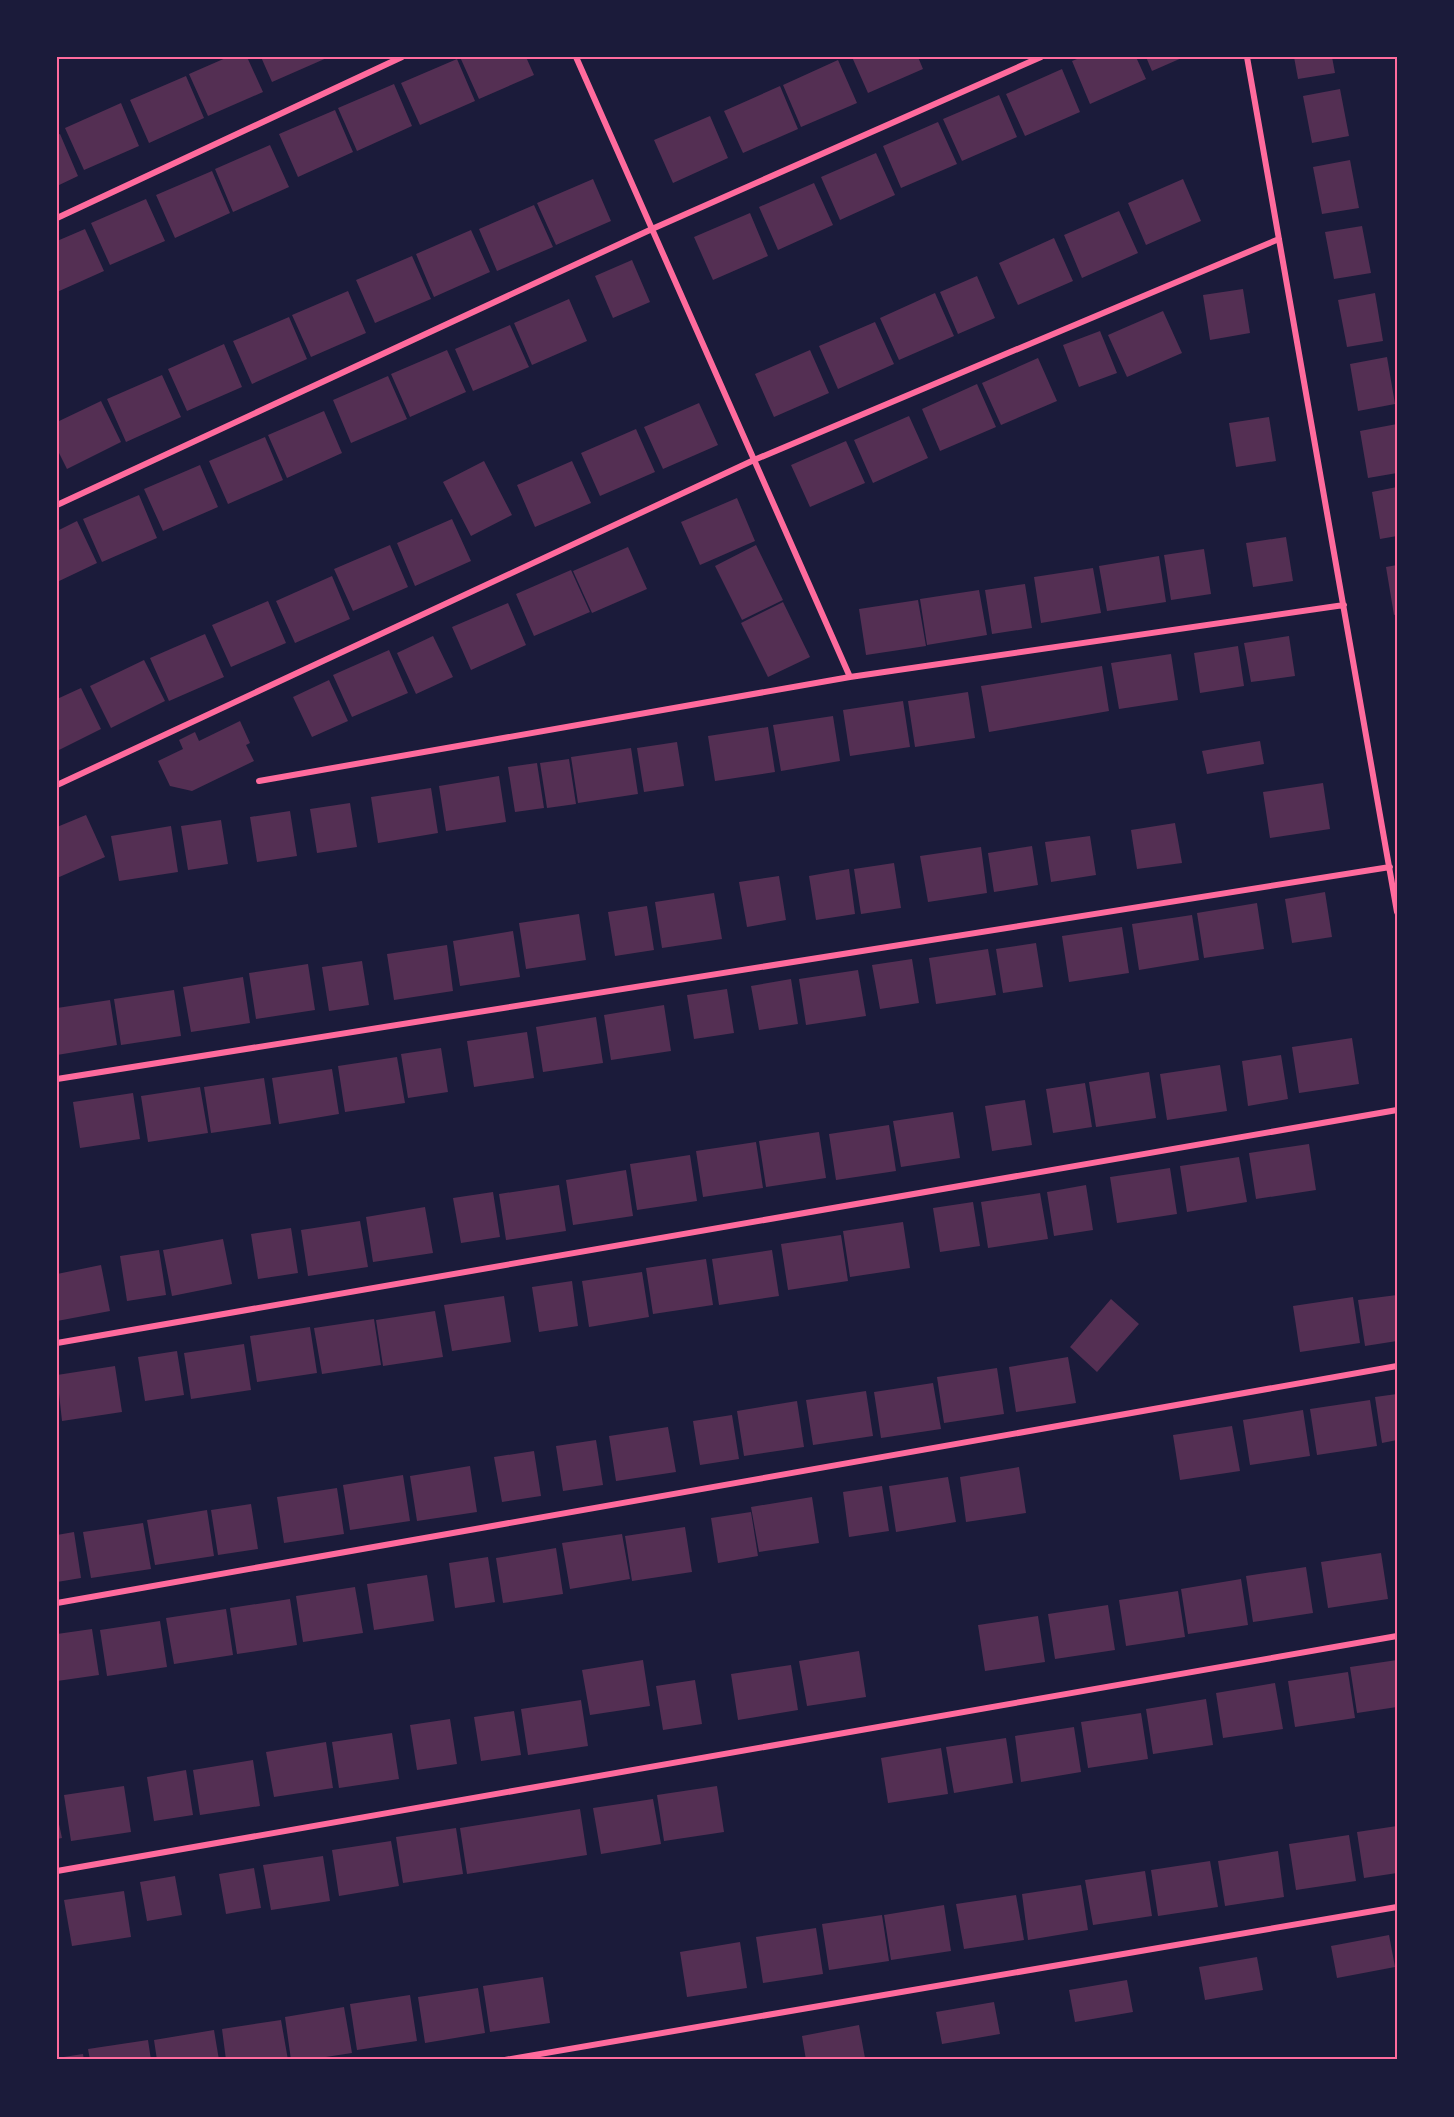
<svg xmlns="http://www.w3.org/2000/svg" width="1454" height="2117" font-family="'Source Sans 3',sans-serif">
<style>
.building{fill:#542f53}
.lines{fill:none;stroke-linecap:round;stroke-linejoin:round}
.minor{stroke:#ff6b9d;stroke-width:6}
.neatline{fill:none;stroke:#ff6b9d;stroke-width:2}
</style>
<rect width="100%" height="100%" fill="#1b1b3a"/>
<path class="building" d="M228 57H247L263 92 208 116 189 74Z
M261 57H329L272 82Z
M460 57H526L534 75 479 99Z
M852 57H918L923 69 868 93Z
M1082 57H1136L1146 79 1090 104 1072 61Z
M1146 57H1184L1152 71Z
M1294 57H1332L1335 73 1298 79Z
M457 59 475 101 420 125 401 83Z
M838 60 857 103 801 127 783 85Z
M1062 69 1080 112 1025 136 1006 94Z
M186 76 204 118 149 143 130 100Z
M394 84 412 126 357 151 338 108Z
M780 86 798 129 743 153 724 111Z
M1340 89 1349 136 1312 143 1303 96Z
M999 95 1017 137 962 161 943 119Z
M121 103 139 146 84 170 65 128Z
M335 110 353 152 298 177 279 134Z
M710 116 728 158 673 183 654 140Z
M938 122 957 164 901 188 883 146Z
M60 134 78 176 57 186V135Z
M270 145 289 187 233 212 215 169Z
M876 153 895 195 840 220 821 177Z
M1350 160 1359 208 1322 214 1313 167Z
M212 171 230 213 175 238 156 195Z
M593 179 611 221 556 245 537 203Z
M1183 179 1201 221 1146 245 1128 203Z
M814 183 833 225 778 250 759 207Z
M146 199 165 241 110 265 91 223Z
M534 205 553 247 497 271 479 229Z
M1119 211 1138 253 1082 278 1064 235Z
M750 213 768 256 713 280 694 237Z
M1362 226 1371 273 1334 279 1325 232Z
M85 229 104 271 57 292V241Z
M471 230 490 272 434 297 416 254Z
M1054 238 1073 281 1018 305 999 263Z
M412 256 431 299 375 323 356 280Z
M632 260 650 302 613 318 595 276Z
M977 276 995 318 958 334 940 292Z
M1243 289 1250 333 1210 340 1203 295Z
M348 291 366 333 311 357 292 315Z
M935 293 954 336 899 360 880 318Z
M1375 293 1383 341 1347 347 1338 300Z
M569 299 587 341 532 365 514 323Z
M1163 311 1182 353 1127 377 1108 335Z
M289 317 307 359 252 384 233 341Z
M875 322 894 364 838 389 819 346Z
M510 325 529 367 473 391 455 349Z
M1100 331 1117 373 1079 387 1063 345Z
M224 344 242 387 187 411 168 369Z
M447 350 466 392 410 417 391 374Z
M810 350 829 393 774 417 755 374Z
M1387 357 1395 404 1358 411 1350 364Z
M1038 358 1057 401 1001 425 982 383Z
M162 375 181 417 126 442 107 399Z
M388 376 407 419 351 443 333 400Z
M977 384 996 427 940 451 922 409Z
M101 401 121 442 67 469 57 449V422Z
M699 403 718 445 663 469 644 427Z
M324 411 342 453 287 478 268 435Z
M909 416 928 458 873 483 854 440Z
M1269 417 1276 461 1236 467 1229 423Z
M1397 424V473L1368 478 1360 431Z
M636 429 655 472 600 496 581 453Z
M265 437 283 480 228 504 209 461Z
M846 441 865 483 810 507 791 465Z
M484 461 512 515 471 536 443 482Z
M572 461 591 503 535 527 517 485Z
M200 465 218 507 163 531 144 489Z
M1397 487V536L1380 539 1372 492Z
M139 495 157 538 102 562 83 519Z
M737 498 755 541 700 565 681 522Z
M452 519 471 561 415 586 397 543Z
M77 521 97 563 57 582V531Z
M1286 537 1293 581 1253 587 1246 543Z
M390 545 408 587 353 611 334 569Z
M756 545 783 600 742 620 715 566Z
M628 547 647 589 592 613 573 571Z
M1204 549 1211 594 1171 600 1164 555Z
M1159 556 1166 602 1107 611 1099 566Z
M1397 565V614L1394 615 1386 567Z
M1093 568 1101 613 1041 623 1034 577Z
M571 570 590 612 534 636 516 594Z
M332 576 350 619 295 643 276 601Z
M1025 584 1032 628 992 634 985 590Z
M979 590 987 635 927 645 920 599Z
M918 600 926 646 866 655 859 609Z
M268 601 286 643 231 667 212 625Z
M783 602 810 657 768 677 741 623Z
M508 603 526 645 471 670 452 627Z
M205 634 224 677 169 701 150 658Z
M433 636 453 677 416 694 397 653Z
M1289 636 1295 676 1251 682 1244 643Z
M1238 646 1244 686 1200 693 1194 653Z
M389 650 408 693 352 717 333 675Z
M1171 654 1178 700 1119 709 1111 663Z
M144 660 165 701 111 728 90 686Z
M1102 666 1109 711 989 732 981 686Z
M329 680 348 721 312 737 293 697Z
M81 688 101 729 57 751V699Z
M968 692 975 738 915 747 908 701Z
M903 701 910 747 850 756 843 710Z
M833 716 840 761 781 771 773 725Z
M240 721 250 743 246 745 254 761 192 791 170 786 158 761 183 749 179 740 195 732 199 741Z
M768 727 775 772 715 781 708 736Z
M1260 741 1264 764 1207 774 1202 751Z
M677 742 684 786 644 792 637 748Z
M631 748 638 794 578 803 571 757Z
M569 759 576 804 547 808 540 763Z
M537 763 544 808 515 812 508 767Z
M499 776 506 822 446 831 439 786Z
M1323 783 1330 829 1270 838 1263 792Z
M431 788 438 833 378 843 371 797Z
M350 803 357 847 317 853 310 809Z
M290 811 297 856 257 862 250 817Z
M86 815 105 857 57 878V827Z
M221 820 228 864 188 870 181 826Z
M1175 823 1182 863 1137 869 1131 830Z
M171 826 178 872 119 881 111 836Z
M1090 836 1096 875 1051 882 1045 842Z
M1032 846 1038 885 994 892 988 853Z
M981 847 987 893 928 902 920 856Z
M894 863 901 908 861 914 854 869Z
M849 869 855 914 816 920 809 876Z
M779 876 786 920 747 927 739 882Z
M1325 892 1332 937 1292 943 1285 899Z
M714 893 722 939 662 948 655 902Z
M1257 903 1264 949 1204 958 1197 913Z
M647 906 654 950 615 956 608 912Z
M579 914 586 960 526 969 519 923Z
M1192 915 1199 960 1139 970 1132 924Z
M1122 927 1129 973 1069 982 1062 936Z
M513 931 520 977 460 986 453 941Z
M1036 943 1043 987 1003 993 996 949Z
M447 945 453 991 394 1000 387 954Z
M988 949 996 995 936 1004 929 958Z
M912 959 919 1003 880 1009 872 965Z
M362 961 369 1005 329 1011 322 967Z
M308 964 315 1010 256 1019 249 973Z
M858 970 866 1016 806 1025 799 979Z
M243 977 250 1023 191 1032 183 987Z
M791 979 798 1024 759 1030 751 986Z
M727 989 734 1033 694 1039 687 995Z
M174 990 181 1036 121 1045 114 999Z
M110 1000 117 1045 57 1055V1008Z
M664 1005 671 1051 611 1060 604 1015Z
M596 1017 603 1063 543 1072 536 1027Z
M527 1032 534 1078 474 1087 467 1041Z
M1352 1038 1359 1084 1299 1093 1292 1047Z
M441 1048 448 1092 408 1098 401 1054Z
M1281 1055 1288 1099 1248 1106 1242 1061Z
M397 1057 405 1103 345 1112 338 1066Z
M1220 1065 1227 1111 1167 1120 1160 1074Z
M332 1069 339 1114 279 1124 272 1078Z
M1149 1072 1156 1118 1096 1127 1089 1082Z
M264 1078 271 1124 211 1133 204 1087Z
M1085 1083 1092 1127 1053 1133 1046 1089Z
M200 1087 208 1133 148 1142 141 1096Z
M133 1093 140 1139 80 1148 73 1102Z
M1025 1100 1032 1145 992 1151 985 1106Z
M953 1112 960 1158 901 1167 893 1121Z
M889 1125 896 1171 836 1180 829 1134Z
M819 1132 826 1178 766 1187 759 1141Z
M756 1142 763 1188 703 1197 696 1151Z
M1309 1144 1316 1190 1256 1199 1249 1153Z
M690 1155 697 1201 637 1210 630 1164Z
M1239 1157 1247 1202 1187 1212 1180 1166Z
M1170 1168 1177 1214 1117 1223 1110 1177Z
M626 1170 633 1216 573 1225 566 1180Z
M559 1185 566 1231 506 1240 499 1194Z
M1086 1185 1093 1230 1054 1236 1047 1192Z
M493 1192 500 1237 461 1243 453 1198Z
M1040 1193 1048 1239 988 1248 981 1202Z
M973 1202 980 1246 940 1252 933 1208Z
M425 1207 433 1253 373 1262 366 1217Z
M360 1221 368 1267 308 1276 301 1230Z
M903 1222 910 1268 850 1277 843 1231Z
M291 1228 298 1273 258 1279 251 1234Z
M841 1235 848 1281 788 1290 781 1244Z
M223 1239 232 1284 172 1296 163 1250Z
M159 1250 166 1295 127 1301 120 1256Z
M772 1250 779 1296 719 1305 712 1259Z
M706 1259 713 1305 653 1314 646 1268Z
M101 1265 110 1311 57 1321V1274Z
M642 1272 649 1317 589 1327 582 1281Z
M572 1281 578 1326 539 1332 532 1287Z
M1397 1295V1341L1365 1346 1358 1300Z
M504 1296 511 1342 452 1351 444 1305Z
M1353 1297 1360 1343 1300 1352 1293 1306Z
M1111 1299 1139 1324 1097 1372 1070 1347Z
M435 1311 443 1357 383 1366 376 1320Z
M374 1319 381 1365 322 1374 314 1328Z
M310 1327 317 1373 257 1382 250 1336Z
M244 1344 251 1390 191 1399 184 1353Z
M177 1351 184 1395 145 1401 138 1357Z
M1068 1357 1076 1403 1016 1412 1009 1367Z
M115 1366 122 1412 62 1421 57 1375Z
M997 1368 1004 1414 944 1423 937 1377Z
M933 1383 941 1429 881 1438 874 1392Z
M866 1391 873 1436 813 1445 806 1400Z
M1397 1394V1440L1382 1443 1375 1397Z
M1370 1400 1377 1446 1317 1455 1310 1409Z
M797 1401 804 1447 744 1456 737 1411Z
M1303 1410 1310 1456 1250 1465 1243 1420Z
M732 1415 739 1459 700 1465 693 1421Z
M1232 1426 1240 1471 1180 1480 1173 1435Z
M668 1427 676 1472 616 1481 609 1436Z
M596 1440 603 1485 563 1491 556 1446Z
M534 1451 541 1496 502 1502 494 1457Z
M470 1466 477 1512 417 1521 410 1476Z
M1019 1467 1026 1513 966 1522 960 1477Z
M403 1475 410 1521 350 1530 343 1485Z
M948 1477 956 1522 896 1532 889 1486Z
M882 1486 889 1531 849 1537 843 1492Z
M337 1488 344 1534 284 1543 277 1497Z
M812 1497 819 1543 759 1552 751 1507Z
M251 1504 258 1549 218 1555 211 1510Z
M207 1510 214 1556 155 1565 147 1520Z
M751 1512 758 1556 718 1563 711 1518Z
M143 1523 151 1569 91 1578 83 1532Z
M685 1527 692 1572 632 1581 625 1536Z
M74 1532 81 1578 57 1582V1535Z
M622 1534 630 1579 570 1589 562 1543Z
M556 1548 563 1594 503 1603 496 1558Z
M1381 1553 1388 1599 1328 1608 1321 1562Z
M488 1557 495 1602 455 1608 449 1563Z
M1306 1567 1313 1613 1253 1622 1246 1576Z
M427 1575 434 1621 374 1630 367 1584Z
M1241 1579 1248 1625 1188 1634 1181 1589Z
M355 1587 363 1633 303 1642 296 1596Z
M1178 1591 1185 1637 1126 1646 1119 1600Z
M290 1599 297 1645 237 1654 230 1608Z
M1108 1605 1115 1650 1055 1659 1048 1614Z
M226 1609 233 1655 174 1664 166 1618Z
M1038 1616 1045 1662 985 1671 978 1625Z
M160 1621 167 1667 107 1676 100 1630Z
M92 1629 99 1675 57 1681V1634Z
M859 1651 866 1697 807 1706 799 1661Z
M643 1660 650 1706 590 1715 582 1670Z
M1397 1660V1707L1357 1713 1350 1667Z
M791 1665 798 1710 738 1720 731 1674Z
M1348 1672 1355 1718 1295 1727 1288 1681Z
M695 1680 702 1724 663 1730 656 1686Z
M1275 1683 1283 1729 1223 1738 1216 1693Z
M1206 1699 1213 1745 1153 1754 1146 1709Z
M581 1700 588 1746 528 1755 521 1709Z
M514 1711 521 1755 481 1761 474 1717Z
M1141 1713 1148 1759 1088 1768 1081 1722Z
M450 1719 457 1764 417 1770 410 1725Z
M1074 1727 1081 1772 1021 1782 1015 1736Z
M392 1733 399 1779 339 1788 332 1742Z
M1006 1738 1013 1783 954 1793 946 1747Z
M326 1742 333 1788 274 1797 266 1752Z
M941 1748 948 1794 888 1803 881 1758Z
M253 1760 260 1806 200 1815 193 1770Z
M186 1770 193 1815 154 1821 147 1777Z
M124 1786 131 1832 71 1841 64 1795Z
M717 1786 724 1832 664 1841 657 1795Z
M653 1799 661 1844 601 1854 593 1808Z
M580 1809 587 1855 467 1874 460 1828Z
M57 1815 62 1838 57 1839Z
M1397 1826V1873L1364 1878 1357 1832Z
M456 1828 463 1874 403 1883 396 1837Z
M1349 1835 1356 1881 1296 1890 1289 1844Z
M391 1841 399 1886 339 1896 332 1850Z
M1278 1851 1284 1897 1225 1906 1218 1861Z
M323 1856 330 1901 271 1910 263 1865Z
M1210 1861 1218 1907 1158 1916 1151 1870Z
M254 1868 261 1908 226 1914 219 1874Z
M1145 1871 1152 1916 1093 1925 1085 1880Z
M175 1876 182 1915 147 1921 140 1882Z
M1081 1885 1088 1930 1028 1940 1022 1894Z
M124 1891 131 1937 72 1946 64 1900Z
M1016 1895 1024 1940 964 1949 956 1904Z
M944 1905 951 1951 891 1960 884 1915Z
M882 1915 889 1961 829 1970 822 1924Z
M816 1928 823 1974 763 1983 756 1937Z
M1389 1935 1395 1967 1337 1978 1331 1946Z
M740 1942 747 1988 687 1997 680 1952Z
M1257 1957 1263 1990 1205 2000 1199 1967Z
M543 1977 550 2023 490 2032 483 1986Z
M1127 1980 1133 2012 1075 2022 1069 1990Z
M478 1988 485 2033 425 2043 418 1997Z
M410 1995 417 2041 357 2050 350 2004Z
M994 2002 1000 2034 942 2044 936 2012Z
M344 2007 352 2053 306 2060H291L285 2017Z
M281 2020 288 2060H226L222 2029Z
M859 2025 865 2058 851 2060H806L802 2036Z
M214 2030 219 2060H157L154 2040Z
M148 2040 151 2060H90L88 2049Z
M83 2054 84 2060H57V2058Z"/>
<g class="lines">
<path class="minor" d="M576 57 850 677
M1247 57 1397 912
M57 218 402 57
M57 505 652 229 1041 57
M259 781 850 677 1344 605
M57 785 754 460 1279 239
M57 1079 1390 867
M57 1343 1397 1110
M57 1603 1397 1366
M57 1871 1397 1636
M505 2060 1397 1907"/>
</g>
<rect width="1454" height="2117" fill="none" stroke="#1b1b3a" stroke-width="117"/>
<rect x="58" y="58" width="1338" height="2000" class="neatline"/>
</svg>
